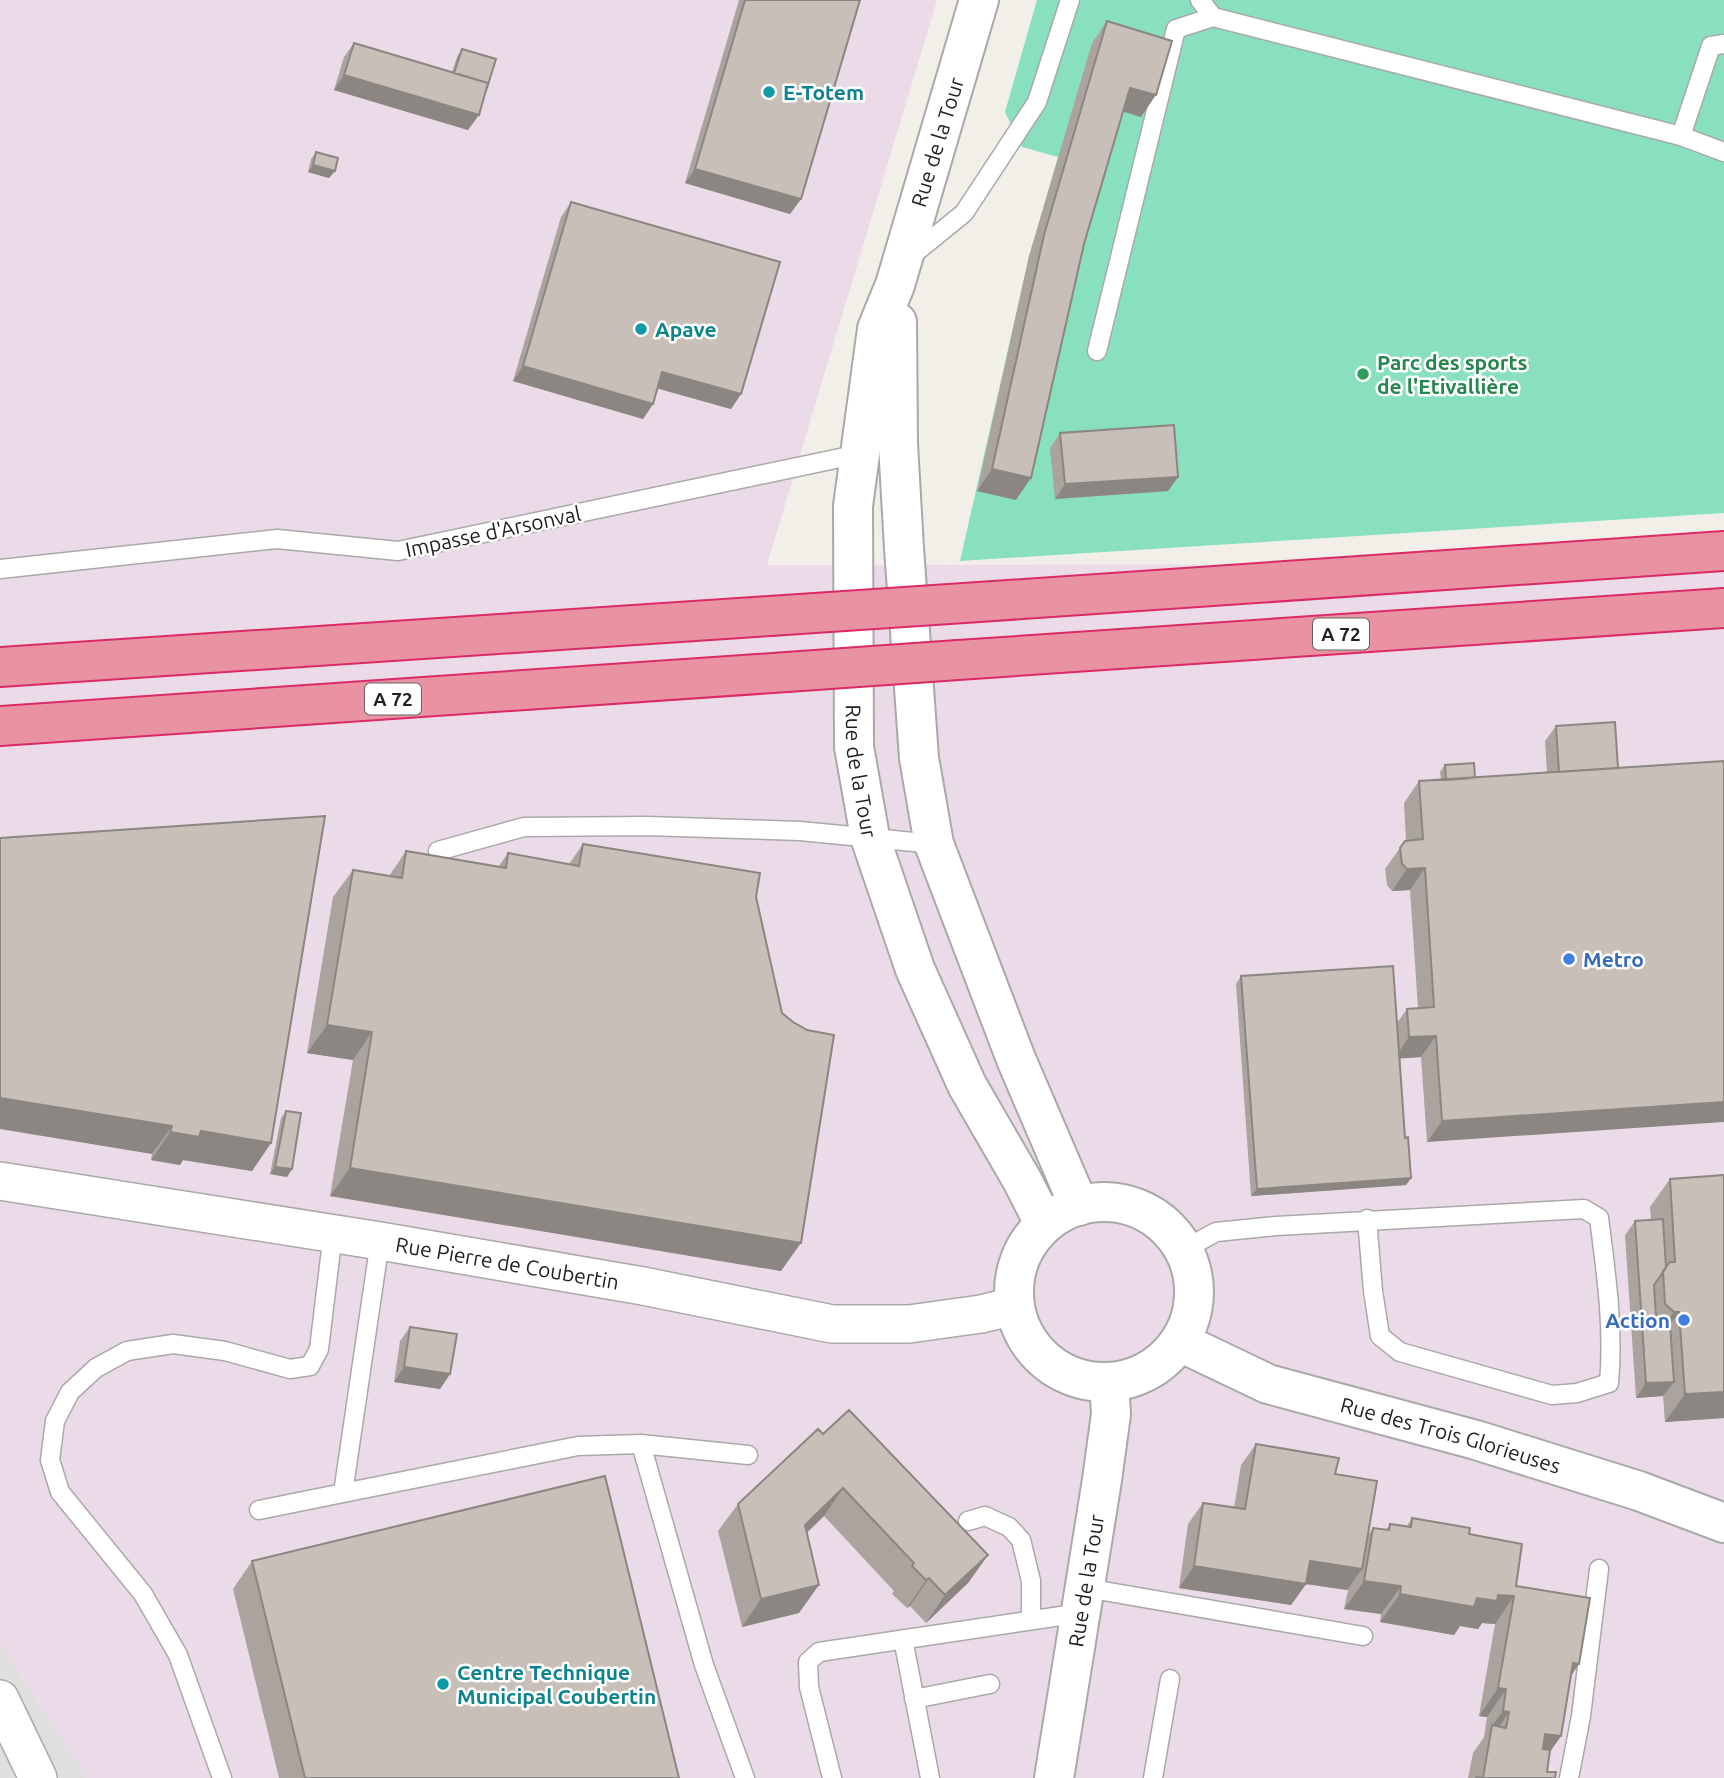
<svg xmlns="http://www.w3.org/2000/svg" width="1724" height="1778" font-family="Ubuntu,sans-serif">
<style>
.residential{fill:#e0dfdf}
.industrial{fill:#ebdbe8}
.pitch{fill:#88e0be}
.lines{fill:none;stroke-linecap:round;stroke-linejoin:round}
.service-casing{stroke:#a9a9a9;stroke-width:21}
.minor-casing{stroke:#a9a9a9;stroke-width:40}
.tertiary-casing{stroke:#a9a9a9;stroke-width:42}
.motorway-casing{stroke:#dc2a67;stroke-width:42}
.service{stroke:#fff;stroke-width:18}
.minor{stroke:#fff;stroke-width:37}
.tertiary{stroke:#fff;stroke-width:38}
.motorway{stroke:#e892a2;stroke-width:38}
.motorway-bridge-casing{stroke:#dc2a67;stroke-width:42;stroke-linecap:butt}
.motorway-bridge{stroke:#e892a2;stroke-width:38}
.wall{fill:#aba49e}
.shaded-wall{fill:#8b8681}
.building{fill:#c7bfb8;stroke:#8b8681;stroke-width:2}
.culture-dot{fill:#0f9aa8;stroke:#fff;stroke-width:2.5}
.leisure-dot{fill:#2e9e5b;stroke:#fff;stroke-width:2.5}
.shop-dot{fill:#3f7fe0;stroke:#fff;stroke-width:2.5}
.labels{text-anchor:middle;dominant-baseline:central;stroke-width:5;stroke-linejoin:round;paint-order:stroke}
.shield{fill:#fff;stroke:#646464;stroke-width:2}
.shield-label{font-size:19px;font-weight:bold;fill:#222}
.culture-label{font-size:21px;font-weight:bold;fill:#0d838f;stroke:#fff;text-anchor:start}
.street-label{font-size:21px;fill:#222;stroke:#fff}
.leisure-label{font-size:21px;font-weight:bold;fill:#27864d;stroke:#fff;text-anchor:start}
.shop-label{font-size:21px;font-weight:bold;fill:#366cbe;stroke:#fff;text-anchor:start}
</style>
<rect width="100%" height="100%" fill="#f2efe9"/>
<path class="residential" d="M0 1643 87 1778H0Z"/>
<path class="industrial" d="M0 0H937L767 565 1724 564V1778H87L0 1643Z"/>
<path class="pitch" d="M1037 0H1724V513L960 561 1029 257 1058 157 1022 147 1005 112Z"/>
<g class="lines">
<defs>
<path id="service" d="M1200 0 1213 17
M1724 44 1711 46 1681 136 1724 152
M911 256 964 213 1037 102 1070 0
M1097 351 1176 29 1213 17 1681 136
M0 569 277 539 398 551 864 453
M438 851 524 827 647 826 800 831 934 844
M380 1241 343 1493 578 1446 641 1444 704 1665 745 1778
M1183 1250 1216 1232 1276 1226 1584 1209 1599 1218C1606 1272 1614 1328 1609 1383L1577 1393 1552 1395 1400 1352 1380 1336 1373 1291 1367 1219
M641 1444 748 1455
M259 1510 343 1493
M968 1521 985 1516 1009 1527 1021 1540 1031 1581V1620
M1086 1588 1363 1636
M903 1639 930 1778
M914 1699 990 1684
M222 1778 178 1655 143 1594 60 1492 50 1460 55 1421 70 1392 96 1368 127 1351 173 1344 225 1351 290 1369 310 1366 319 1349 333 1233
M832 1778 809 1687 808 1662 819 1652 1081 1613
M1153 1778 1170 1679
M1569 1778 1581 1716 1599 1569"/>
<g id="minor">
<path id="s1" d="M0 1181 380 1241 643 1286 832 1324H909L981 1314 1015 1306"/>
<path d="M0 1699 38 1778"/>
</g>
<g id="tertiary">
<path id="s2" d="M979 0 895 285 877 329 853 506 854 747 870 837 915 969 967 1085 1022 1180 1044 1223"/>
<path d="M897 322 898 444 904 548 919 758 934 844 1016 1059 1079 1206"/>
<circle cx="1104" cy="1292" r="90"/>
<path id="s3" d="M1180 1342 1268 1384 1476 1440 1639 1491 1724 1523"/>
<path id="s4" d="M1054 1778 1102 1480 1111 1414 1109 1382"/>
</g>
<path id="motorway" d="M979 602 1724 551
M958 660 1724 608
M0 667 770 616
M0 726 787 672"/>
</defs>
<use href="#service" class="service-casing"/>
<use href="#minor" class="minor-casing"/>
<use href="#tertiary" class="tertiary-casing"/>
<use href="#motorway" class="motorway-casing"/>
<use href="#service" class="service"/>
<use href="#minor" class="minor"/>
<use href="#tertiary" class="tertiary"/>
<use href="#motorway" class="motorway"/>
<defs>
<path id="motorway-bridge" d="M770 616 979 602
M787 672 958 660"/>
</defs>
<use href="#motorway-bridge" class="motorway-bridge-casing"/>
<use href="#motorway-bridge" class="motorway-bridge"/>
</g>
<path class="wall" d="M739 0H860L801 199 790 214 685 183Z
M1107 21 1141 117 1123 111 1084 244 1016 500 977 491 1029 256 1092 43Z
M354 43 452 72 457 57 462 49 468 130 334 90 344 57Z
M316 152 335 171 329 178 308 172 311 159Z
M571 202 741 394 731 409 658 388 653 404 643 419 513 381 561 217Z
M1060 433 1178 477 1168 491 1055 499 1050 448Z
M1556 726 1618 768 1724 761 1427 1142 1421 1057 1400 1058 1405 1138 1411 1178 1406 1185 1251 1196 1236 984 1241 976 1397 1023 1407 1009 1418 1008 1410 890 1392 891 1387 885 1385 869 1405 841H1406L1404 803 1419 781 1441 780 1440 772 1445 765 1475 778 1547 773 1545 741Z
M0 838 271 1143 252 1171 183 1160 180 1165 151 1160 152 1154Z
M583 844 756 897 781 1271 330 1196 353 1060 307 1053 333 897 353 870 389 876 406 851 499 866 508 853 569 864Z
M286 1111 292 1169 287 1177 270 1174 281 1118Z
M1724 1175V1418L1665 1422 1663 1396 1636 1398 1625 1235 1635 1221 1651 1220 1650 1207 1670 1179Z
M410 1327 450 1374 440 1389 394 1382 400 1341Z
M823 1434 988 1555 968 1583 926 1623 910 1606 907 1608 892 1594 894 1591 824 1516 807 1532 799 1613 742 1627 718 1531 738 1504Z
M1256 1444 1335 1474 1368 1535 1373 1528 1386 1530 1390 1524 1407 1526 1412 1518 1469 1534 1516 1586 1571 1676 1561 1736 1550 1752 1547 1772 1555 1778H1468L1473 1753 1484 1737 1487 1717 1479 1716 1495 1624 1482 1623 1478 1629 1460 1626 1454 1635 1380 1622 1381 1614 1344 1609 1348 1590 1306 1584 1291 1605 1179 1588 1188 1524 1203 1503 1234 1508 1241 1465Z
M252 1561 679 1778H279L233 1589Z"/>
<path class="shaded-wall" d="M344 75 479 115 468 130 334 90Z
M1130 88 1156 95 1141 117 1115 109Z
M313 165 335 171 329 178 308 172Z
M695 169 801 199 790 214 685 183Z
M523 366 653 404 643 419 513 381Z
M662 372 741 394 731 409 652 387Z
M992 469 1031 478 1016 500 977 491Z
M1178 477 1168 491 1055 499 1065 484Z
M1425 868 1410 890 1392 891 1407 869Z
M327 1025 372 1032 353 1060 307 1053Z
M1436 1036 1421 1057 1394 1059 1409 1037Z
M0 1098 172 1126 152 1154 0 1129Z
M1724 1102V1122L1427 1142 1442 1121Z
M201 1131 271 1143 252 1171 183 1160 180 1165 151 1160 170 1132Z
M275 1167 292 1169 287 1177 270 1174Z
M350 1168 801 1243 781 1271 330 1196Z
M1411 1178 1406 1185 1251 1196 1257 1189Z
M1674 1312H1679L1660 1339 1654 1340Z
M404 1367 450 1374 440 1389 394 1382Z
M1674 1382 1663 1396 1636 1398 1646 1383Z
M1724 1392V1418L1665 1422 1685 1394Z
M843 1488 824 1516 786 1553 805 1525Z
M988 1555 968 1583 926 1623 945 1595Z
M1310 1561 1362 1569 1347 1590 1306 1584 1291 1605 1179 1588 1194 1566Z
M929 1578 910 1606 907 1608 926 1580Z
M1364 1581 1401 1586 1381 1614 1344 1609Z
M819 1585 799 1613 742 1627 761 1599Z
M1400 1594 1477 1598 1498 1595 1514 1596 1495 1624 1482 1623 1478 1629 1460 1626 1454 1635 1380 1622Z
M1573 1663 1579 1664 1560 1692Z
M1498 1688 1506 1689 1487 1717 1479 1716Z
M1503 1711 1509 1712 1490 1740 1492 1726Z
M1545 1734 1561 1736 1541 1764Z"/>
<path class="building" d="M745 0H860L801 199 695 169Z
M1107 21 1172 41 1156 95 1130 88 1084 244 1031 478 992 469 1044 235Z
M354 43 488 83 479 115 344 75Z
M462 49 496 59 486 91 488 83 454 73Z
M316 152 338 158 335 171 313 165Z
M571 202 780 262 741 394 662 372 653 404 523 366Z
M1174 425 1178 477 1065 484 1060 433Z
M1615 722 1618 768 1559 772 1556 726Z
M1724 761V1102L1442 1121 1436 1036 1409 1037 1407 1009 1434 1007 1425 868 1407 869 1402 864 1400 848 1405 841 1423 839 1419 781Z
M1474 763 1475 778 1446 780 1445 765Z
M325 816 271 1143 201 1131 199 1137 170 1132 172 1126 0 1098V838Z
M583 844 760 873 756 897 782 1013 793 1022 807 1030 834 1035 801 1243 350 1168 372 1032 327 1025 353 870 402 878 406 851 506 868 508 853 579 866Z
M1393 966 1405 1138 1408 1137 1411 1178 1257 1189 1241 976Z
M286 1111 301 1113 292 1169 275 1167Z
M1724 1175V1392L1685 1394 1679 1312H1674L1665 1304 1663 1271 1670 1262H1675L1670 1179Z
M1663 1219 1666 1268 1654 1285 1656 1317 1664 1325H1670L1674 1382 1646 1383 1635 1221Z
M410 1327 457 1334 450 1374 404 1367Z
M849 1410 988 1555 945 1595 929 1578 926 1580 912 1566 914 1563 843 1488 805 1525 819 1585 761 1599 738 1504 818 1429 823 1434Z
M1256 1444 1339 1458 1335 1474 1377 1481 1362 1569 1310 1561 1306 1584 1194 1566 1203 1503 1245 1509Z
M605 1476 679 1778H305L252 1561Z
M1412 1518 1470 1528 1469 1534 1522 1544 1516 1586 1590 1598 1579 1664 1573 1663 1561 1736 1545 1734 1543 1749 1550 1750 1547 1772H1556L1555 1778H1476L1477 1777 1483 1778 1492 1725 1506 1728 1509 1712 1503 1711 1506 1689 1498 1688 1514 1596 1498 1595 1497 1601 1477 1598 1474 1607 1400 1594 1401 1586 1364 1581 1373 1528 1389 1530 1390 1524 1411 1527Z"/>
<g class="culture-dot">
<circle cx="769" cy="92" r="7"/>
<circle cx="641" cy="329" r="7"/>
<circle cx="443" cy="1684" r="7"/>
</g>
<circle class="leisure-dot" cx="1363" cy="374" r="7"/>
<g class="shop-dot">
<circle cx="1569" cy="959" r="7"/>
<circle cx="1684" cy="1320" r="7"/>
</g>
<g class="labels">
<g class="shield">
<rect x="1313" y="618.5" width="56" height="31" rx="5"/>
<rect x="365" y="683.5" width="56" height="31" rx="5"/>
</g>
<g class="shield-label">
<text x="1341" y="634">A 72</text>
<text x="393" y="699">A 72</text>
</g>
<g class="culture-label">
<text x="783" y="92">E-Totem</text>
<text x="655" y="329">Apave</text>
<text x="457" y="1672">Centre Technique<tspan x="457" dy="24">Municipal Coubertin</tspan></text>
</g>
<g class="street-label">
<text transform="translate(937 142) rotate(-73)">Rue de la Tour</text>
<text transform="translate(493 531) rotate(-12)">Impasse d'Arsonval</text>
<text stroke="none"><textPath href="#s2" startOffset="789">Rue de la Tour</textPath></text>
<text stroke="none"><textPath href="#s1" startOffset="514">Rue Pierre de Coubertin</textPath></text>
<text stroke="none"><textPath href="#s3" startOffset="287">Rue des Trois Glorieuses</textPath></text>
<text stroke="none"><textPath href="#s4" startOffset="200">Rue de la Tour</textPath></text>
</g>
<g class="leisure-label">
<text x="1377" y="362">Parc des sports<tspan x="1377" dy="24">de l'Etivallière</tspan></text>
</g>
<g class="shop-label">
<text x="1583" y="959">Metro</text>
<text x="1670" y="1320" text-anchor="end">Action</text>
</g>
</g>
</svg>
